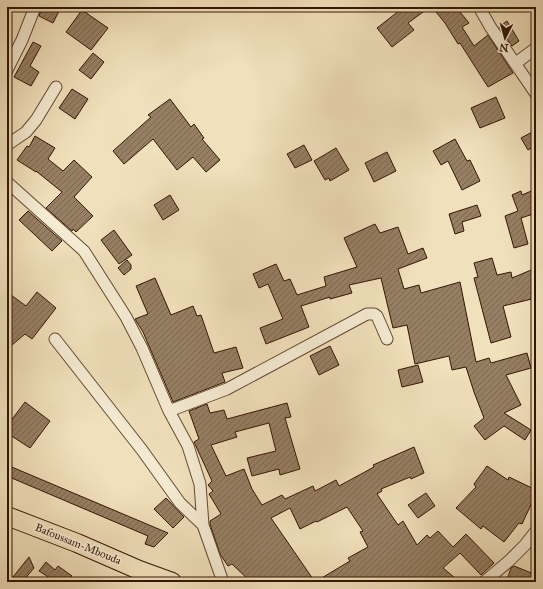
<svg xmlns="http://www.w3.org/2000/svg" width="543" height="589" font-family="'IM FELL Great Primer',serif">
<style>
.building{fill:url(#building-hatch);stroke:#341604;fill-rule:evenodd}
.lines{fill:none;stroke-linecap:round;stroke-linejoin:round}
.minor-casing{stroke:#634832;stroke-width:13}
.trunk-casing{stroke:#341604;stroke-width:20}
.minor{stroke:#f5ebd3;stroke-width:11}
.trunk{stroke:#f0e0bb;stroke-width:18}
.labels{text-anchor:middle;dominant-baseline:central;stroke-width:4;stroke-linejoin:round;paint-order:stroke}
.street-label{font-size:11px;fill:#341604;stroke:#f5ebd3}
</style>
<defs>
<pattern id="building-hatch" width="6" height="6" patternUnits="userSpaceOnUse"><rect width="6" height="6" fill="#967f63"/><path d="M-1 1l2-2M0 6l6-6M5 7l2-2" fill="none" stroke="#7b674f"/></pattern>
</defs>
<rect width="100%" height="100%" fill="#f0e0bb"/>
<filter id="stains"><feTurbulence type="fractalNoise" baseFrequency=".005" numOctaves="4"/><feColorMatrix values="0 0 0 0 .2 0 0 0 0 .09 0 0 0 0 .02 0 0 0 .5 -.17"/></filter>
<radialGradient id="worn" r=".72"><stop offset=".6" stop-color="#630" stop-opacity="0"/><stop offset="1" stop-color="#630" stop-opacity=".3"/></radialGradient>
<path class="building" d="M42 7H61L53 23 39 16Z
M404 7H430L408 23 414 30 392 47 377 28Z
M432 7H456L469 23 462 27 474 46 488 35 513 73 488 87 460 43 458 44 445 23Z
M82 10 108 28 91 50 66 32Z
M507 21 519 41 512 46 499 27Z
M33 42 41 46 30 66 39 72 31 86 14 77Z
M93 53 104 62 91 79 79 70Z
M72 89 88 99 75 119 59 108Z
M496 97 505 118 480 128 471 108Z
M170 99 191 127 194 124 204 138 202 139 220 160 206 172 193 157 177 170 153 139 124 164 113 151 151 117 148 115Z
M536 130V145L528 150 521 138Z
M35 136 55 148 48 159 63 171 74 160 92 177 74 197 93 216 76 232 73 229 72 231 46 208 62 192 36 171V172L17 160 27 146 29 147Z
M455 139 467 161 470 160 480 181 462 190 448 161 441 165 433 151Z
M304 145 312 160 295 168 287 154Z
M336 148 349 170 330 181 329 178 325 180 314 161Z
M387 152 396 171 374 182 365 163Z
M536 189V213L521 218 528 244 514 248 505 216 518 211 512 195 521 191 522 195Z
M170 195 179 210 163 220 154 205Z
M477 205 481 216 462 222 464 231 455 234 449 214Z
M28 211 62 241 52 251 19 220Z
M375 224 380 233 398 227 408 254 423 248 427 258 398 269 404 289 419 285 421 293 460 282 476 362 489 358 491 363 527 353 531 368 506 375 521 405 504 413 531 430 525 440 504 426 485 440 474 426 484 418 474 392 466 367 452 370 449 356 415 364 407 325 393 328 381 278 349 285 352 293 330 299V297L301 306 309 327 266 344 260 328 283 319 268 284 259 288 253 274 276 264 284 281 290 279 297 295 326 286 324 277 357 267 344 238Z
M114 230 132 255 119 264 101 240Z
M492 258 497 275 511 272 512 278 536 268V298L503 306 511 337 491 343 474 278 478 277 474 263Z
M127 260 131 265V269L124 275 118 268Z
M155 278 171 315 193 306 197 316 201 315 214 353 236 347 243 368 222 373 225 382 173 402 143 332 135 319 148 314 136 286Z
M7 292 26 306 37 292 56 308 32 339 25 334 12 345 7 340Z
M330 346 339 365 319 375 310 356Z
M418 365 423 382 402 387 398 370Z
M25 402 50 421 30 448 7 433V426Z
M287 403 291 417 285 418 300 469 280 475 279 469 252 476 247 458 276 451 269 423 235 432 237 437 211 445 226 476 244 469 252 489 262 505 282 495 285 499 313 486 315 491 336 480 339 486 374 467 373 465 414 447 424 473 411 479 410 477 381 489 382 491 377 494 398 525 403 521 417 545 427 535 430 538 438 531 453 547 466 534 494 563 481 575 460 553 443 568 460 582H251L232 564 228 566 220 554 210 524V521L221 514 209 494 213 491 208 485 212 481 194 442 199 439 189 411 207 404 210 413 224 410 227 419ZM347 507 363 531 360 532 368 547 348 558 350 561 315 582 271 518 290 508 300 529 316 521 317 522Z
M7 465 168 533 154 547 145 544 148 536 7 476Z
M487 466 508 480 509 477 536 490V494L522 524 519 523 504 542 483 526 481 529 456 508 476 487 474 484Z
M426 493 435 506 418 518 408 505Z
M166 498 184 517 173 528 154 509Z
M29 557 34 568 22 582H9Z
M46 562 55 570 58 566 72 576 68 582H47L50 578 39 571Z
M514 566 534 574 531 582H506L511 568Z"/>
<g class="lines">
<defs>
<path id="minor" d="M479 7 491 28 536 94
M516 63 536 48
M7 70 22 40 35 7
M7 145 26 132 36 120 56 87
M7 182 84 251 126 317 142 348 169 411 188 446 200 484 203 525 223 582
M55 339 142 450 180 503 203 525
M169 411 227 389 367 314H374L377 316 387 339
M484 582 509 561 525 545 536 531"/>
<path id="trunk" d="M7 516 77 543 139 570 172 582"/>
</defs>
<use href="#minor" class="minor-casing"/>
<use href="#trunk" class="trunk-casing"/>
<use href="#minor" class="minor"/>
<use href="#trunk" class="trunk"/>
</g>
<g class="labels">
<g class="street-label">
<text transform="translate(78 544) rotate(22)">Bafoussam-Mbouda</text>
</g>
</g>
<rect width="543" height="589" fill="none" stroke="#f0e0bb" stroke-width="24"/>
<rect x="8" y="8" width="527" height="573" fill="none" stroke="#341604" stroke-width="2"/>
<rect x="12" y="12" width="519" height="565" fill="none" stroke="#341604"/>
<g transform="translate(505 38) rotate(186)" stroke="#f5ebd3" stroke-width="3" paint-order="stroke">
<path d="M0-3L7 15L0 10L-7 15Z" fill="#341604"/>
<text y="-6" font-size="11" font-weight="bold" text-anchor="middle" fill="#341604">N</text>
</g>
<rect width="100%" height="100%" filter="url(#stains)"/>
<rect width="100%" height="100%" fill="url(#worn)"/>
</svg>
